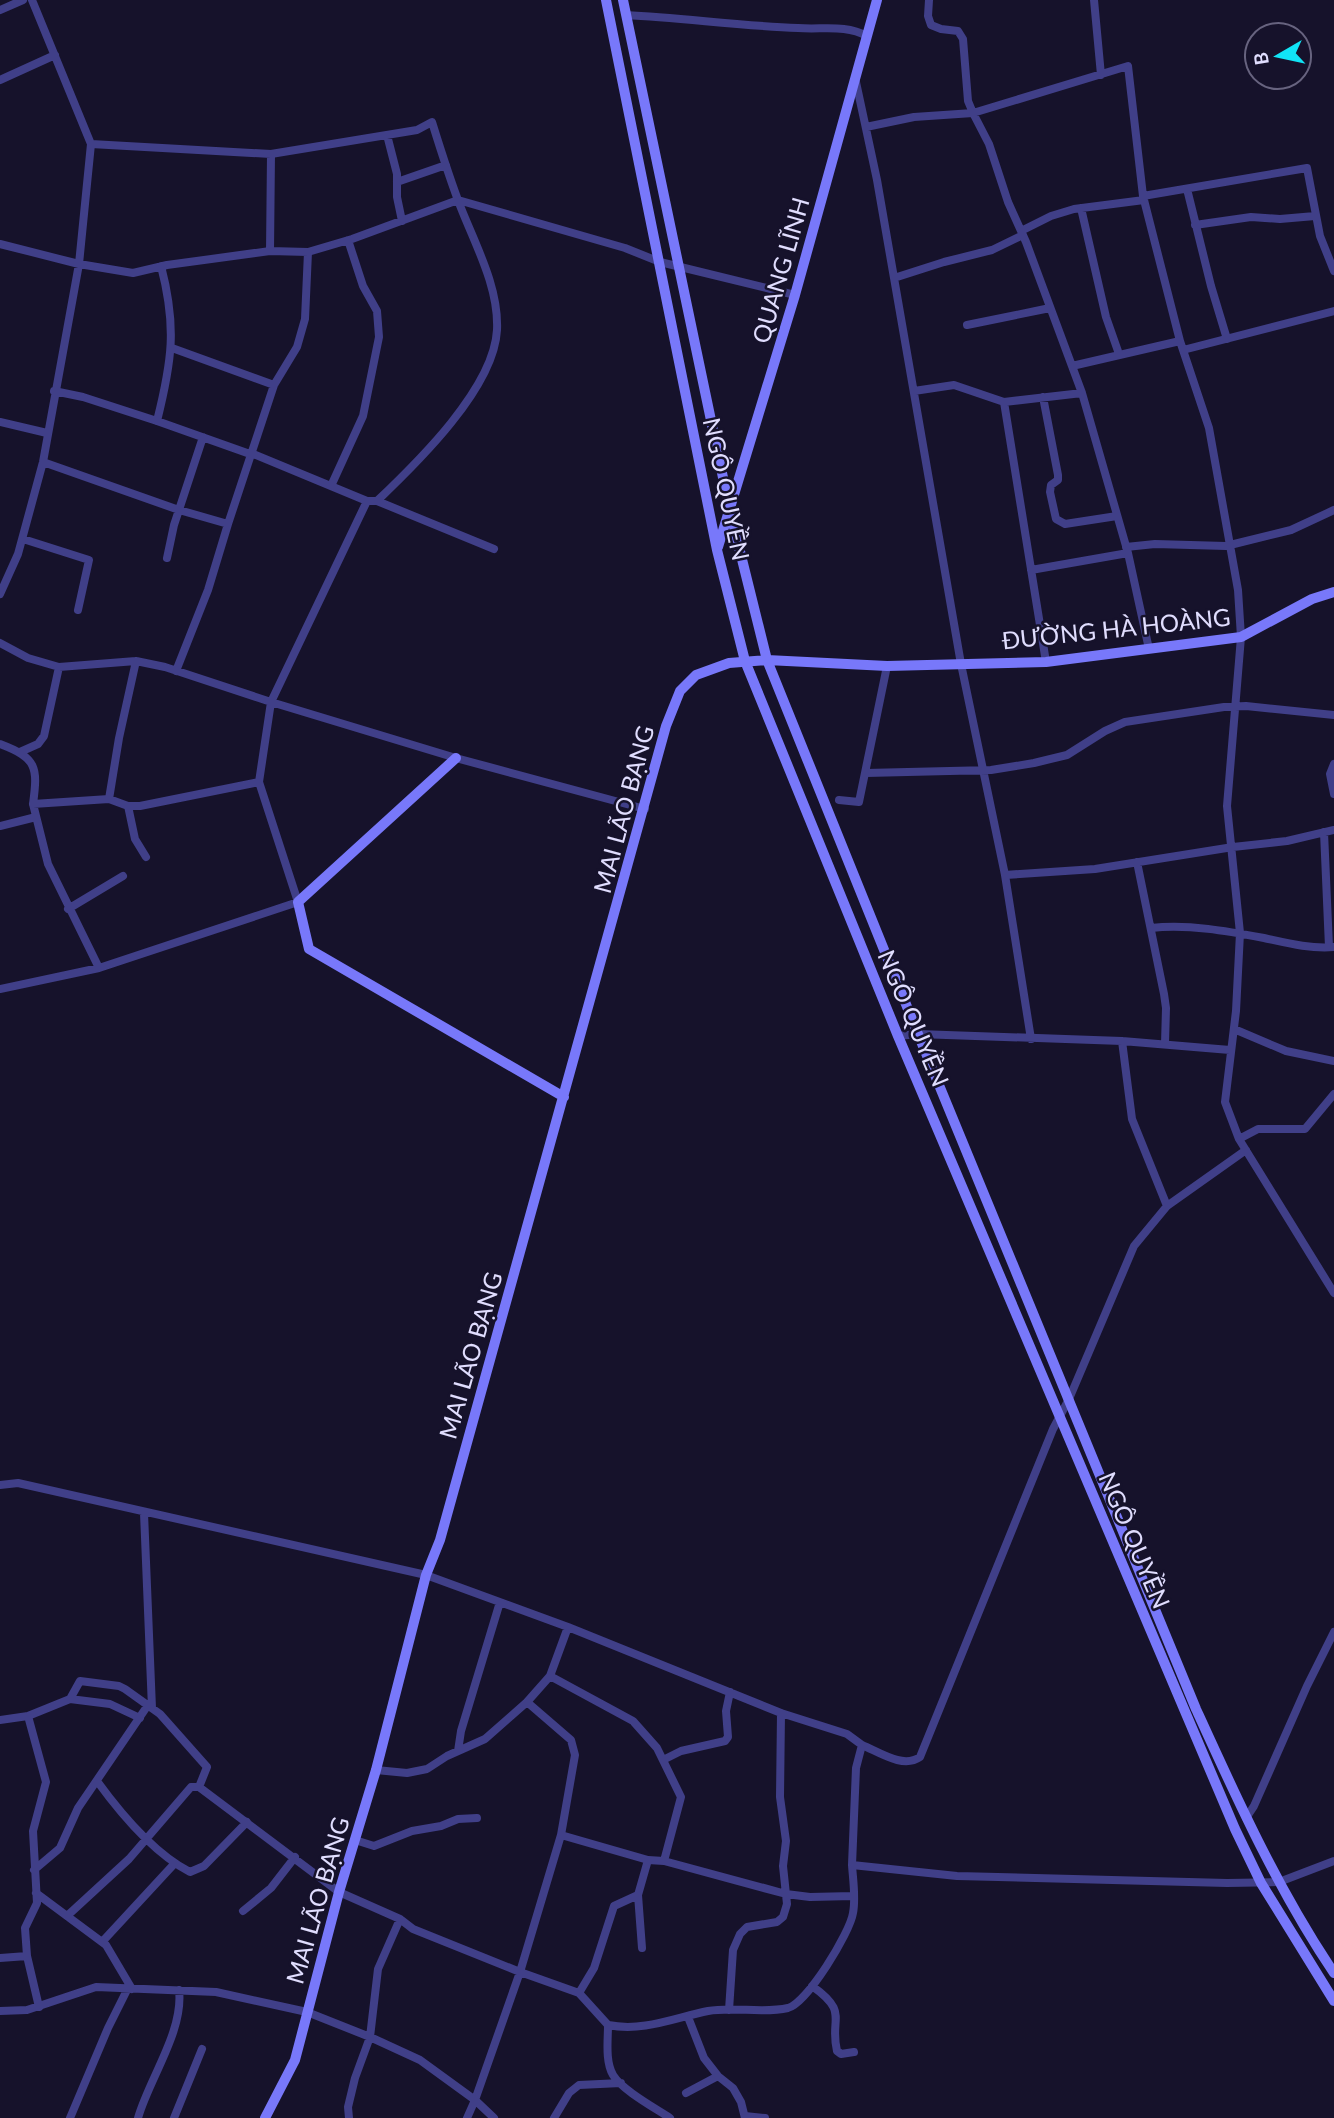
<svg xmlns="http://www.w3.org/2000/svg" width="1334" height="2118" font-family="Lato,sans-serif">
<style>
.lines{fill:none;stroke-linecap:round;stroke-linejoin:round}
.street{stroke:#403f88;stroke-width:8}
.secondary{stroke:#7878fa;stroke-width:10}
.labels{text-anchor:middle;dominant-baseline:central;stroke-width:5;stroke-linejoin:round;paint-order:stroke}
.street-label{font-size:24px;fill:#e0ddfe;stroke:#16122b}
</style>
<rect width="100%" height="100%" fill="#16122b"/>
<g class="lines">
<path class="street" d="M929 0 928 16 931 25 941 29 958 31 963 39 968 101 973 113 1128 66 1143 196 1180 341
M1094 0 1101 75
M0 10 23 0
M626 15C684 18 741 26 798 28 822 30 845 24 867 36
M0 80 55 55
M856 82 877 180 961 664 1005 875 1095 869 1233 847 1287 841 1334 830
M866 127 914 117 973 113 989 144 1008 202 1026 242 1082 393 1128 553 1149 649
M387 135 397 174V197L402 221
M397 182 446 165
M1187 189 1211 286 1227 339
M1143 196 1307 168 1320 236 1334 271
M1081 208 1106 317 1119 354
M1195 225 1251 217 1280 219 1315 216
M1021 231 1051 216 1074 209 1144 200
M0 244 79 264 133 273 167 265 270 251 308 252 352 239 458 200 625 248 660 262 795 295
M270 251 271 154
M894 278 944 262 992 250 1023 235
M967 325 1050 308
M172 348 274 385
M1183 350 1334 311
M1072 366 1180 341 1209 428 1238 590 1241 637 1227 806 1240 933 1236 1011 1225 1102 1239 1139 1334 1293
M54 391 83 397 157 421 250 454
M914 391 954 385 1004 402
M1043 397 1058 475V480L1051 485 1050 492 1056 519 1065 524 1117 516
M157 421C172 361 177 327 161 266
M0 422 47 433
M251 453 367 501
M43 462 179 510 228 524 274 385 297 347 305 319 308 252
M331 486 363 416 379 337 377 311 363 286 348 240
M377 501 494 549
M23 539 89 560 78 610
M1126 547 1155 544 1226 546 1291 530 1334 510
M167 558 174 525 203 437
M1031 570 1128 553
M0 594 18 554 43 462 79 264 91 144 32 0
M0 643 28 658 59 667 136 661 165 667 271 702 367 501H377C418 462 494 388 497 330 499 288 476 246 461 208 450 180 441 151 432 122L417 130 271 154 91 144
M1046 662 1004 402 1082 393
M176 671 208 590 228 524
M0 744C37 758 38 767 33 804L109 799 128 806H140L259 782 271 702 456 758 645 809
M20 752 38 744 44 736 59 667
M1334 764 1330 774 1334 794
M866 773 991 770 1034 763 1067 755 1105 731 1125 722 1224 707 1246 706 1334 715
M109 799 119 738 136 661
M839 800 859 802 887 666
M33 804 48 864 99 968
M128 806 135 839 146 857
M0 826 36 817
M1324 832 1329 947
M1137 862 1164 994 1166 1008 1165 1044
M1005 875 1031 1039
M68 909 123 876
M1151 928C1189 924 1227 931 1264 938 1287 943 1310 949 1334 947
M0 989 99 968 298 902 259 782
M1234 1029 1286 1051 1334 1061
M898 1036 918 1034 1122 1041 1230 1050
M1122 1041 1132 1119 1167 1206 1246 1150
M1239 1139 1258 1129H1305L1334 1094
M0 1485 18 1483 426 1575 568 1627 781 1713 847 1734 862 1745 856 1768 852 1865 957 1876 1227 1883 1279 1882 1334 1861
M144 1513 152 1708
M550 1676 633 1721 657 1748 681 1797 664 1861
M70 1699 110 1704 140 1718
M28 1716 46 1782 33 1831 37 1903 25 1928 27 1956 39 2007
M0 1720 28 1716 70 1699 80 1681 119 1686 125 1689 160 1714 207 1767 199 1787 339 1892 400 1919 413 1929 520 1972 579 1993 608 2025C608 2040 605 2061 613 2075 622 2090 655 2108 670 2118
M862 1745C879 1752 903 1769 920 1757L1053 1429 1069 1399 1134 1246 1167 1206
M458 1751 461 1731 500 1602
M663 1760 681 1751 725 1741 728 1737 726 1711 730 1692
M376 1770 407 1773 427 1769 447 1756 485 1739 527 1702
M97 1781C121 1814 153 1853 190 1872L204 1866 247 1822
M1246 1818 1254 1806 1307 1686 1334 1632
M561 1835 575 1755 571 1740 527 1702 550 1676 568 1627
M355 1840 374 1846 412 1831 441 1826 458 1819 477 1818
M648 1860 664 1861 786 1894 810 1897 853 1896
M34 1870 60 1848 78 1808 148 1705
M36 1893 106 1945 132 1989
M638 1895 642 1948
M243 1911 271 1888 295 1857
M67 1916 129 1859 191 1787H199
M102 1942 175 1863
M0 1958 27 1956
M812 1986C850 2013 829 2018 837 2051L841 2054 854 2052
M729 2010 733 1950 740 1934 747 1927 777 1922 783 1917 787 1904 783 1866 786 1841 780 1797 781 1713
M0 2011 27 2010 96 1987 216 1992 307 2012 370 2037 420 2060 475 2100 467 2118
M688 2017 704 2058 718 2076 733 2088 741 2102 745 2118
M608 2025C643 2032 674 2018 708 2011 734 2006 761 2014 788 2008 807 2003 850 1933 853 1913 856 1898 853 1880 852 1865
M686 2093 718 2076
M745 2116 765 2118
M70 2118 108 2028 128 1988
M138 2118C149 2079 184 2031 179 1990
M174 2118 202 2049
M349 2118 348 2107 355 2078 370 2037 378 1969 400 1919
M494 2118 475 2100 520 1972 561 1835 648 1860 638 1895 614 1906 594 1968 579 1993
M554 2118 569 2093 579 2085 621 2083"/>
<path class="secondary" d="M606 0 717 550 745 661 898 1036 1235 1829 1261 1883 1334 2001
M623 0 730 511 767 660 918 1034 1196 1709C1237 1799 1278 1890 1334 1973
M718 547 795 295 877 0
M456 758 298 902 309 949 564 1097
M265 2118 295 2060 339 1892 376 1770 426 1575 440 1540 666 726 680 691 696 675 729 663 767 660 887 666 1046 662 1241 637 1312 599 1334 592"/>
</g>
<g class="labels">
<g class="street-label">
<text transform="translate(780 270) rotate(-74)">QUANG LĨNH</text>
<text transform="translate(727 489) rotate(78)">NGÔ QUYỀN</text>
<text transform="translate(1116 628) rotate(-6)">ĐƯỜNG HÀ HOÀNG</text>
<text transform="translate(623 809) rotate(-75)">MAI LÃO BẠNG</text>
<text transform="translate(914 1018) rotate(67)">NGÔ QUYỀN</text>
<text transform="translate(470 1355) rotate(-74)">MAI LÃO BẠNG</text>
<text transform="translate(1135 1540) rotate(67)">NGÔ QUYỀN</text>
<text transform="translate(317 1900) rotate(-74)">MAI LÃO BẠNG</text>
</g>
</g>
<g transform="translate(1278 56) rotate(261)"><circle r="33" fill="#16122b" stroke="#67637f" stroke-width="2"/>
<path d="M0-5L12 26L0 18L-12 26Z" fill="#11e4f6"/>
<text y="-10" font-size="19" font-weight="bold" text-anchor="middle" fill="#e0ddfe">B</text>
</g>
</svg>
